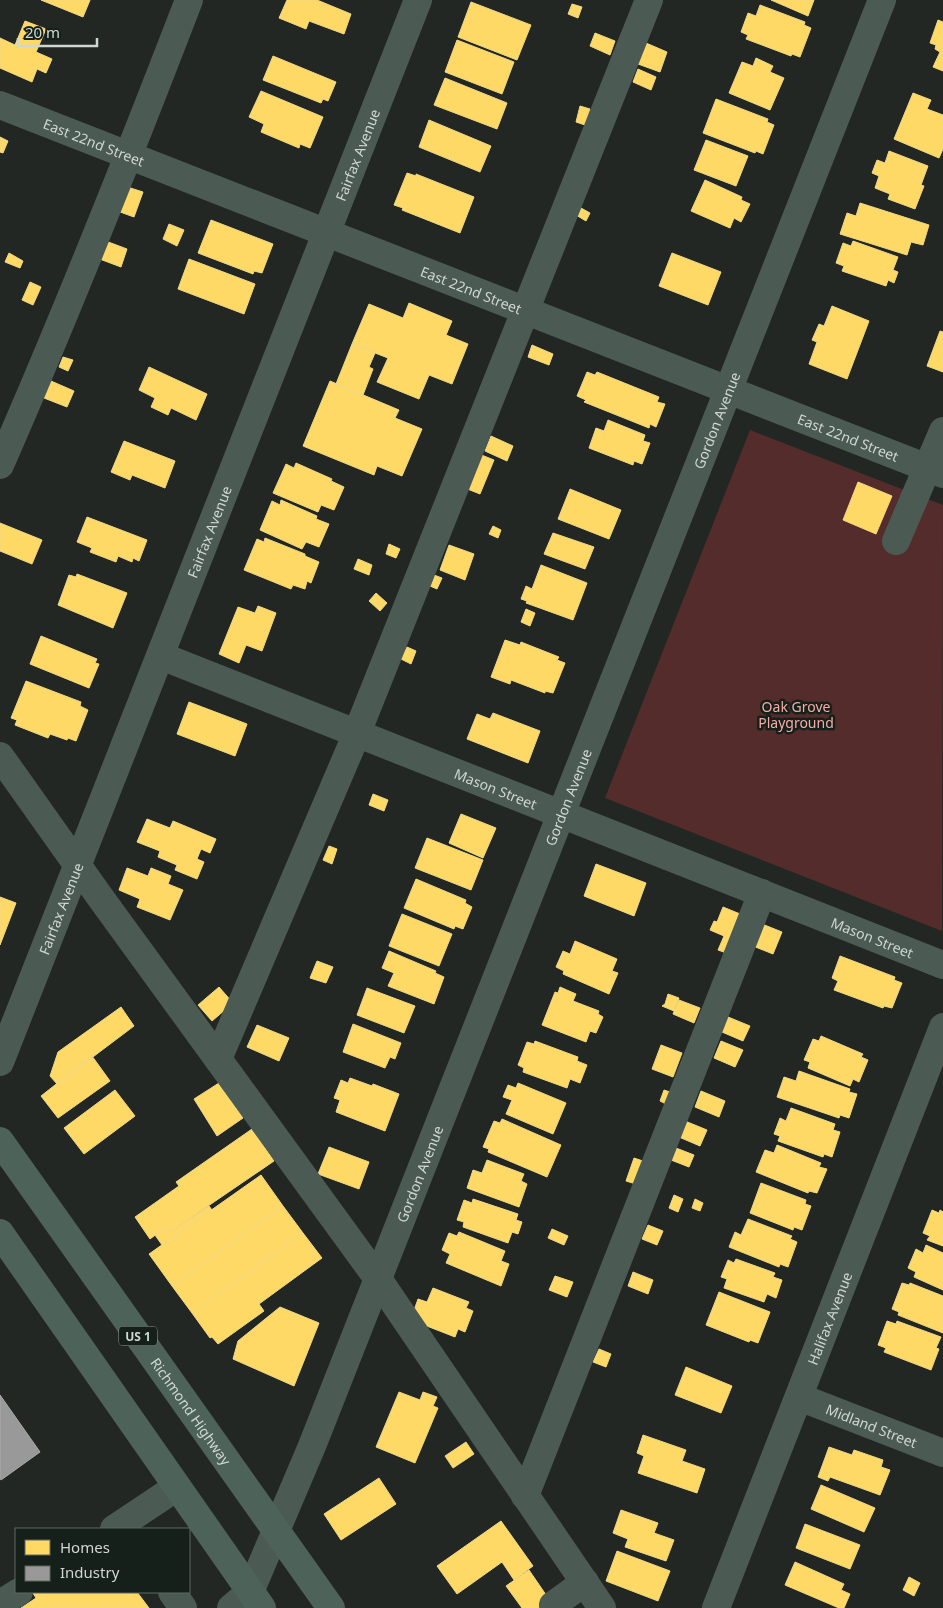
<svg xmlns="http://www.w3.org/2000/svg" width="943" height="1608" font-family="'Noto Sans',sans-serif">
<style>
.green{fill:#542c2b}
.homes{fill:#ffd966;stroke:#f1d886}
.industry{fill:#999;stroke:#a9acaa}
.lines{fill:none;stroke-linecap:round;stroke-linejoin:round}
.minor{stroke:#4b5a52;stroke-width:28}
.major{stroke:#4d6258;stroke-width:28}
.labels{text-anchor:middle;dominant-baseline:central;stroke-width:5;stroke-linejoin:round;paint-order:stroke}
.shield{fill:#15201a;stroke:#97a09b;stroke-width:1}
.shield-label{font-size:12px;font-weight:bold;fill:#cfd7d2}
.street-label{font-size:14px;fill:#cfd7d2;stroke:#15201a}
.park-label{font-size:14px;fill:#f9aaa7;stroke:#15201a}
</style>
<rect width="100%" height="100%" fill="#222724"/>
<path class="green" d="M750 430 943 505 942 931 605 798Z"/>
<path class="homes" d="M41 0H90L83 17Z
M287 0H317L351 14 344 34 309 21 306 29 279 18Z
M771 0H814L808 16Z
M471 2 531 25 517 60 458 37Z
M572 4 582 7 578 18 568 14Z
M760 5 805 22 804 25 811 28 800 57 792 54 791 56 746 39 748 35 741 32 748 13 756 16Z
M938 20 943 22V71L933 67 940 52 935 49 936 45 930 43Z
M25 21 46 29 36 52 52 59 46 73 37 69 32 82 0 68V38L15 45Z
M595 33 615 41 610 55 590 46Z
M457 40 514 62 502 94 445 72Z
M646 43 667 52 660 72 638 64Z
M273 56 336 82 328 101 323 99 321 103 263 80Z
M756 58 773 66 770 72 784 78 770 110 729 93 742 62 753 66Z
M638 69 656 77 651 90 633 82Z
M445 78 507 103 497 129 434 105Z
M261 91 323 117 310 148 300 144 299 148 261 132 264 124 249 117Z
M913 93 931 100 927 109 943 115V149L939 158 894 139Z
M716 99 768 119 767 122 774 125 763 154 756 151 755 153 703 133Z
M580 106 590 109 585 125 576 122Z
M429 120 491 146 480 172 419 147Z
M0 137 8 141 3 153 0 152Z
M706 140 748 156 736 186 694 170Z
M889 151 928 166 921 185 924 186 915 209 888 199 890 194 875 188 879 176 872 173 877 160 885 163Z
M407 173 416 176V174L474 197 460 233 402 210 403 208 394 205Z
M705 180 742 197 741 200 750 204 741 222 734 218 730 228 691 211Z
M118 184 143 192 134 217 109 208Z
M860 203 929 225 923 245 911 242 907 255 840 234 847 213 856 216Z
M581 208 590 213 586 221 576 215Z
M211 220 273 244 262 273 254 271 253 274 198 253Z
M169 224 184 230 177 246 163 239Z
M103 240 127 249 121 267 97 258Z
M853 241 898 257 893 270 898 272 894 283 888 280 886 286 842 271 844 266 836 263 843 243 851 246Z
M9 253 23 261 20 268 5 262Z
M672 253 721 272 708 305 659 286Z
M189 259 255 284 244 314 178 289Z
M30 282 41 287 33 305 22 300Z
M409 303 452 321 446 335 468 344 452 384 429 375 419 399 377 382 388 358 352 344 369 304 403 318Z
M832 306 869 321 847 379 809 364 817 342 812 340 819 324 824 326Z
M940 331 943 332V372L927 366Z
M352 344 375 353 369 367 373 369 363 395 336 384Z
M532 345 553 354 549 365 528 357Z
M63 357 73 360 68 371 59 367Z
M149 367 207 394 196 420 171 408 168 415 151 407 155 398 139 390Z
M587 372 595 375 597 372 659 397 657 402 665 404 656 427 650 424 649 428 584 402 586 400 577 396Z
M51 381 74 391 67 407 44 398Z
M330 381 399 410 395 418 422 429 402 476 377 466 374 475 303 446Z
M608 420 645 435 643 441 650 443 642 464 634 461 633 465 589 448 596 428 604 431Z
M491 436 513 446 507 461 485 451Z
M124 441 175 461 165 488 132 475 130 480 111 472Z
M479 454 494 460 480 494 465 488Z
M296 463 332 479 331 481 344 487 334 510 321 505 318 512 273 493 286 464 294 468Z
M858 482 892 496 876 534 843 520Z
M570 489 621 510 609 539 558 519Z
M281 500 317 516 316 519 329 524 319 547 306 542 302 549 260 530 272 501 280 505Z
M87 517 147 540 139 561 133 558 132 562 118 556 116 562 90 552 92 548 77 542Z
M0 523 42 540 32 564 0 551Z
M493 526 501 530 498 538 489 534Z
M553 533 594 547 585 569 544 554Z
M265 538 305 554V556L319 562 311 583 307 581 305 589 293 585 291 589 244 570 257 539 264 542Z
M389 544 400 549 396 558 386 554Z
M449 545 474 554 465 580 440 570Z
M358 559 372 565 369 575 354 569Z
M541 565 587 583 573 620 526 603 527 601 521 599 526 586 532 589Z
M77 574 127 593 113 628 58 605 69 575 76 577Z
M434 575 442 578 437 589 430 586Z
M376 593 387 603 380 611 369 601Z
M258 606 276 613 262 651 246 645 239 663 219 654 238 607 255 613Z
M526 609 535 613 530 626 521 622Z
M41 636 97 659 95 663 99 664 89 688 30 664Z
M505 640 520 645 521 642 559 657 557 660 565 663 553 693 545 691V693L511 680 510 684 491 677Z
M407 647 416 651 411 664 401 659Z
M26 681 81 702 80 706 88 710 76 741 68 738 67 740 50 734 48 738 15 725 17 720 11 718Z
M189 702 247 724 235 756 177 734Z
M493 713 540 731 528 763 467 739 477 714 490 719Z
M373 794 388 800 384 811 369 805Z
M461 814 496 828 483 858 449 843Z
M147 819 170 828 173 821 216 839 210 853 201 849 197 859 204 862 197 879 175 870 177 865 158 857 160 851 137 842Z
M427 838 483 860 471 890 415 868Z
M329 846 337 849 332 864 323 860Z
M596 864 646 883 634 916 584 896Z
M127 868 148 876 151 868 171 876 168 884 183 890 170 920 137 907 140 899 119 890Z
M416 879 466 900 465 903 472 907 463 929 455 926 454 929 404 908Z
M0 897 16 903 0 945Z
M723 907 745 916 729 954 718 950 724 936 710 930 714 921 717 922Z
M402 914 452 934 439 966 389 946Z
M762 924 782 932 773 954 753 946Z
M575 941 617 959 612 971 618 973 609 994 563 974 564 971 556 967 563 951 570 954Z
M389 951 436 971 435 973 444 977 434 1004 388 986 394 973 382 968Z
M840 956 895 977 894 980 902 983 892 1008 884 1006 883 1008 834 990 838 981 832 978Z
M317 961 333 967 326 983 310 978Z
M219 987 233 1003 212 1021 198 1005Z
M560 987 576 994 573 1001 599 1011 598 1014 603 1017 596 1033 590 1031 586 1042 542 1025 555 992 558 993Z
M367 988 415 1006 404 1033 357 1015Z
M668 994 679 998 674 1011 662 1006 665 1004Z
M679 1000 700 1008 694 1023 673 1014Z
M121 1007 134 1026 57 1084 50 1076 58 1052Z
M728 1017 750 1026 743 1041 722 1032Z
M353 1024 401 1043 395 1059 390 1057 385 1068 343 1052Z
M257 1025 289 1038 279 1061 247 1047Z
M821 1036 863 1054 861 1057 868 1060 859 1082 853 1079 850 1086 808 1068 810 1062 804 1060 813 1039 819 1041Z
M535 1041 578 1057 577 1061 587 1065 580 1083 570 1079 567 1088 523 1072 524 1068 518 1065 527 1042 534 1044Z
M721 1041 743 1050 735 1067 714 1058Z
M661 1045 682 1053 673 1077 652 1069Z
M92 1056 110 1081 58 1118 41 1096Z
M799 1071 850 1089 849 1092 857 1094 849 1118 840 1115 839 1118 777 1097 784 1077 796 1081Z
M350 1078 372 1086 373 1084 399 1094 385 1131 336 1112 340 1100 334 1098 341 1080 348 1083Z
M219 1083 243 1118 217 1136 194 1099Z
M518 1083 566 1103 553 1134 506 1114 512 1100 503 1097 508 1085 516 1088Z
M115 1090 135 1116 84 1154 64 1128Z
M664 1090 673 1093 668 1105 660 1101Z
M701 1091 725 1101 719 1117 695 1107Z
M791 1108 835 1124 833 1130 840 1132 832 1157 824 1154 823 1157 778 1141 780 1136 774 1134 780 1118 786 1121Z
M502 1119 561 1145 547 1177 488 1152 489 1149 483 1147 494 1121 500 1123Z
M685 1121 707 1130 700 1146 679 1137Z
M252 1129 274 1161 170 1232 166 1227 150 1239 135 1217 179 1186 176 1182Z
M777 1145 821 1163 819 1167 827 1169 817 1193 809 1191 808 1193 756 1172 765 1150 774 1153Z
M329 1147 369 1162 359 1189 318 1174Z
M676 1148 694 1155 689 1167 671 1160Z
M634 1158 646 1162 639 1185 626 1181Z
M487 1160 524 1174 521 1181 527 1184 519 1207 467 1188 473 1170 482 1173Z
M261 1175 283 1206 172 1286 149 1254Z
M761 1183 806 1200 805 1204 811 1206 802 1230 794 1227 793 1230 750 1213Z
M674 1195 683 1199 678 1212 669 1208Z
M473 1199 518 1214 516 1220 522 1222 518 1234 512 1232 508 1243 463 1227 464 1222 457 1220 464 1200 472 1203Z
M695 1199 703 1203 700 1211 692 1208Z
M209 1206 212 1210 162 1245 155 1235 166 1227 170 1232Z
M283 1206 303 1233 192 1313 172 1286Z
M932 1210 939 1213 940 1210 943 1212V1246L927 1240 930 1236 923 1233Z
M748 1219 792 1236 790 1239 797 1242 788 1267 780 1264 779 1267 729 1247 735 1232 741 1235Z
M648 1225 663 1231 657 1245 642 1239Z
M552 1229 568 1236 564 1245 548 1238Z
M459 1232 505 1251 501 1261 509 1264 501 1286 446 1263 450 1254 442 1250 449 1233 457 1236Z
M303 1233 322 1258 259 1304 264 1311 218 1344 212 1337 210 1338 192 1313Z
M926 1245 943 1253V1290L914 1277 916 1272 908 1268 916 1249 923 1253Z
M736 1259 775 1273 773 1277 782 1280 776 1298 767 1294 764 1302 724 1288 727 1279 721 1277 728 1260 734 1263Z
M633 1272 653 1280 648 1294 628 1286Z
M555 1276 573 1282 567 1297 549 1290Z
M902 1283 909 1285 910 1283 943 1296V1333L898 1315 899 1312 892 1309Z
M433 1288 469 1302 466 1308 473 1311 465 1332 458 1329 455 1337 419 1323 412 1316 418 1299 427 1302Z
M719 1292 770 1312 758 1343 750 1340 749 1342 706 1325Z
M280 1307 319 1323 294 1386 233 1359 238 1341Z
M887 1321 896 1324 897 1321 941 1337 936 1348 939 1349 931 1370 884 1352 886 1348 878 1345Z
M599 1349 611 1354 606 1367 593 1362Z
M686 1367 732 1386 721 1413 675 1395Z
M399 1392 420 1400 423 1392 437 1397 433 1406 438 1408 415 1463 376 1447Z
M643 1435 686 1450 682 1461 705 1469 697 1493 638 1473 644 1456 637 1453Z
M466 1442 474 1454 453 1468 445 1456Z
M829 1447 852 1455 854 1450 883 1460 881 1467 890 1470 880 1495 830 1477 828 1481 818 1477Z
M379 1478 396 1504 341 1540 324 1514Z
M821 1485 875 1508 864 1532 811 1509Z
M621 1510 658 1523 654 1533 674 1540 666 1561 625 1547 628 1539 613 1533Z
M501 1521 533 1566 514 1580 502 1562 457 1594 437 1566Z
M805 1524 860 1545 850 1569 796 1548Z
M617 1551 670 1571 658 1601 606 1581Z
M795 1562 844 1584 841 1590 850 1594 844 1608H839L785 1585Z
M529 1570 555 1608H522L506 1586Z
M909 1577 920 1583 914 1596 903 1590Z
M35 1592H137L149 1608H21L36 1598 33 1593Z"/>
<path class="industry" d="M0 1395 40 1452 1 1480 0 1478Z"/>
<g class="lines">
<g class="minor">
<path id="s1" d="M0 105 943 474"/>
<path d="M0 465C67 312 129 156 189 0"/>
<path d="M896 541 943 431"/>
<path id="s2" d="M161 656 943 965"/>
<path d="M0 756 100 897 378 1279 602 1608"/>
<path d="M218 1059 357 733 649 0"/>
<path id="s3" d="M0 1062 418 0"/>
<path id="s4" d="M799 1397 943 1453"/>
<path d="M525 1496 762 893"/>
<path d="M114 1529 177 1487"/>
<path d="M172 1592 183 1608"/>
<path d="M0 1604 19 1592"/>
<path d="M553 1605 585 1582"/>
<path id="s5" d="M231 1608 250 1592 312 1446 882 0"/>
<path id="s6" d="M716 1608 943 1027"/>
</g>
<g class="major">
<path id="s7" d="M0 1141 331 1608"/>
<path d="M0 1233 262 1608"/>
</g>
</g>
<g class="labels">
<rect class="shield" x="119" y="1326.5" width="38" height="19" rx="4"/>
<g class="shield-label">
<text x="138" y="1336">US 1</text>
</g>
<g class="street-label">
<text stroke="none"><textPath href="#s1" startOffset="101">East 22nd Street</textPath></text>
<text stroke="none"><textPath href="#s3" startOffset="975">Fairfax Avenue</textPath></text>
<text stroke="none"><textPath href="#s1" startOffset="506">East 22nd Street</textPath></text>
<text stroke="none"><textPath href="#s5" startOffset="1286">Gordon Avenue</textPath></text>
<text stroke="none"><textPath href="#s1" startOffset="911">East 22nd Street</textPath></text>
<text stroke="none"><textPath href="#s3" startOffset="570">Fairfax Avenue</textPath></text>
<text stroke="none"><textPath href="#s2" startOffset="360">Mason Street</textPath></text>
<text stroke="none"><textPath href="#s5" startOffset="881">Gordon Avenue</textPath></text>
<text stroke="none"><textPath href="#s3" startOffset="165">Fairfax Avenue</textPath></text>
<text stroke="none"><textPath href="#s2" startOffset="765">Mason Street</textPath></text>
<text stroke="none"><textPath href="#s5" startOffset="476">Gordon Avenue</textPath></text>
<text stroke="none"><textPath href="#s6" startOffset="311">Halifax Avenue</textPath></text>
<text stroke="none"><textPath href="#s7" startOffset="331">Richmond Highway</textPath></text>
<text stroke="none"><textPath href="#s4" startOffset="78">Midland Street</textPath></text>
</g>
<g class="park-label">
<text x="796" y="706">Oak Grove<tspan x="796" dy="16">Playground</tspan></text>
</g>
</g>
<rect x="15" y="1528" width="175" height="65" fill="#15201a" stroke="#5f6964"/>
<rect x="25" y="1540" width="25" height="15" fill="#ffd966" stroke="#5f6964"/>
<text x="60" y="1553" font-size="15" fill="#cfd7d2">Homes</text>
<rect x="25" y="1566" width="25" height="15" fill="#999999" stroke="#5f6964"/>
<text x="60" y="1578" font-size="15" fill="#cfd7d2">Industry</text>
<path d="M18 38v8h79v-8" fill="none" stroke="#cfd7d2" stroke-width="2.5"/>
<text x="25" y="38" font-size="15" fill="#cfd7d2" stroke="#15201a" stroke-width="4" paint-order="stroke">20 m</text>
</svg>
